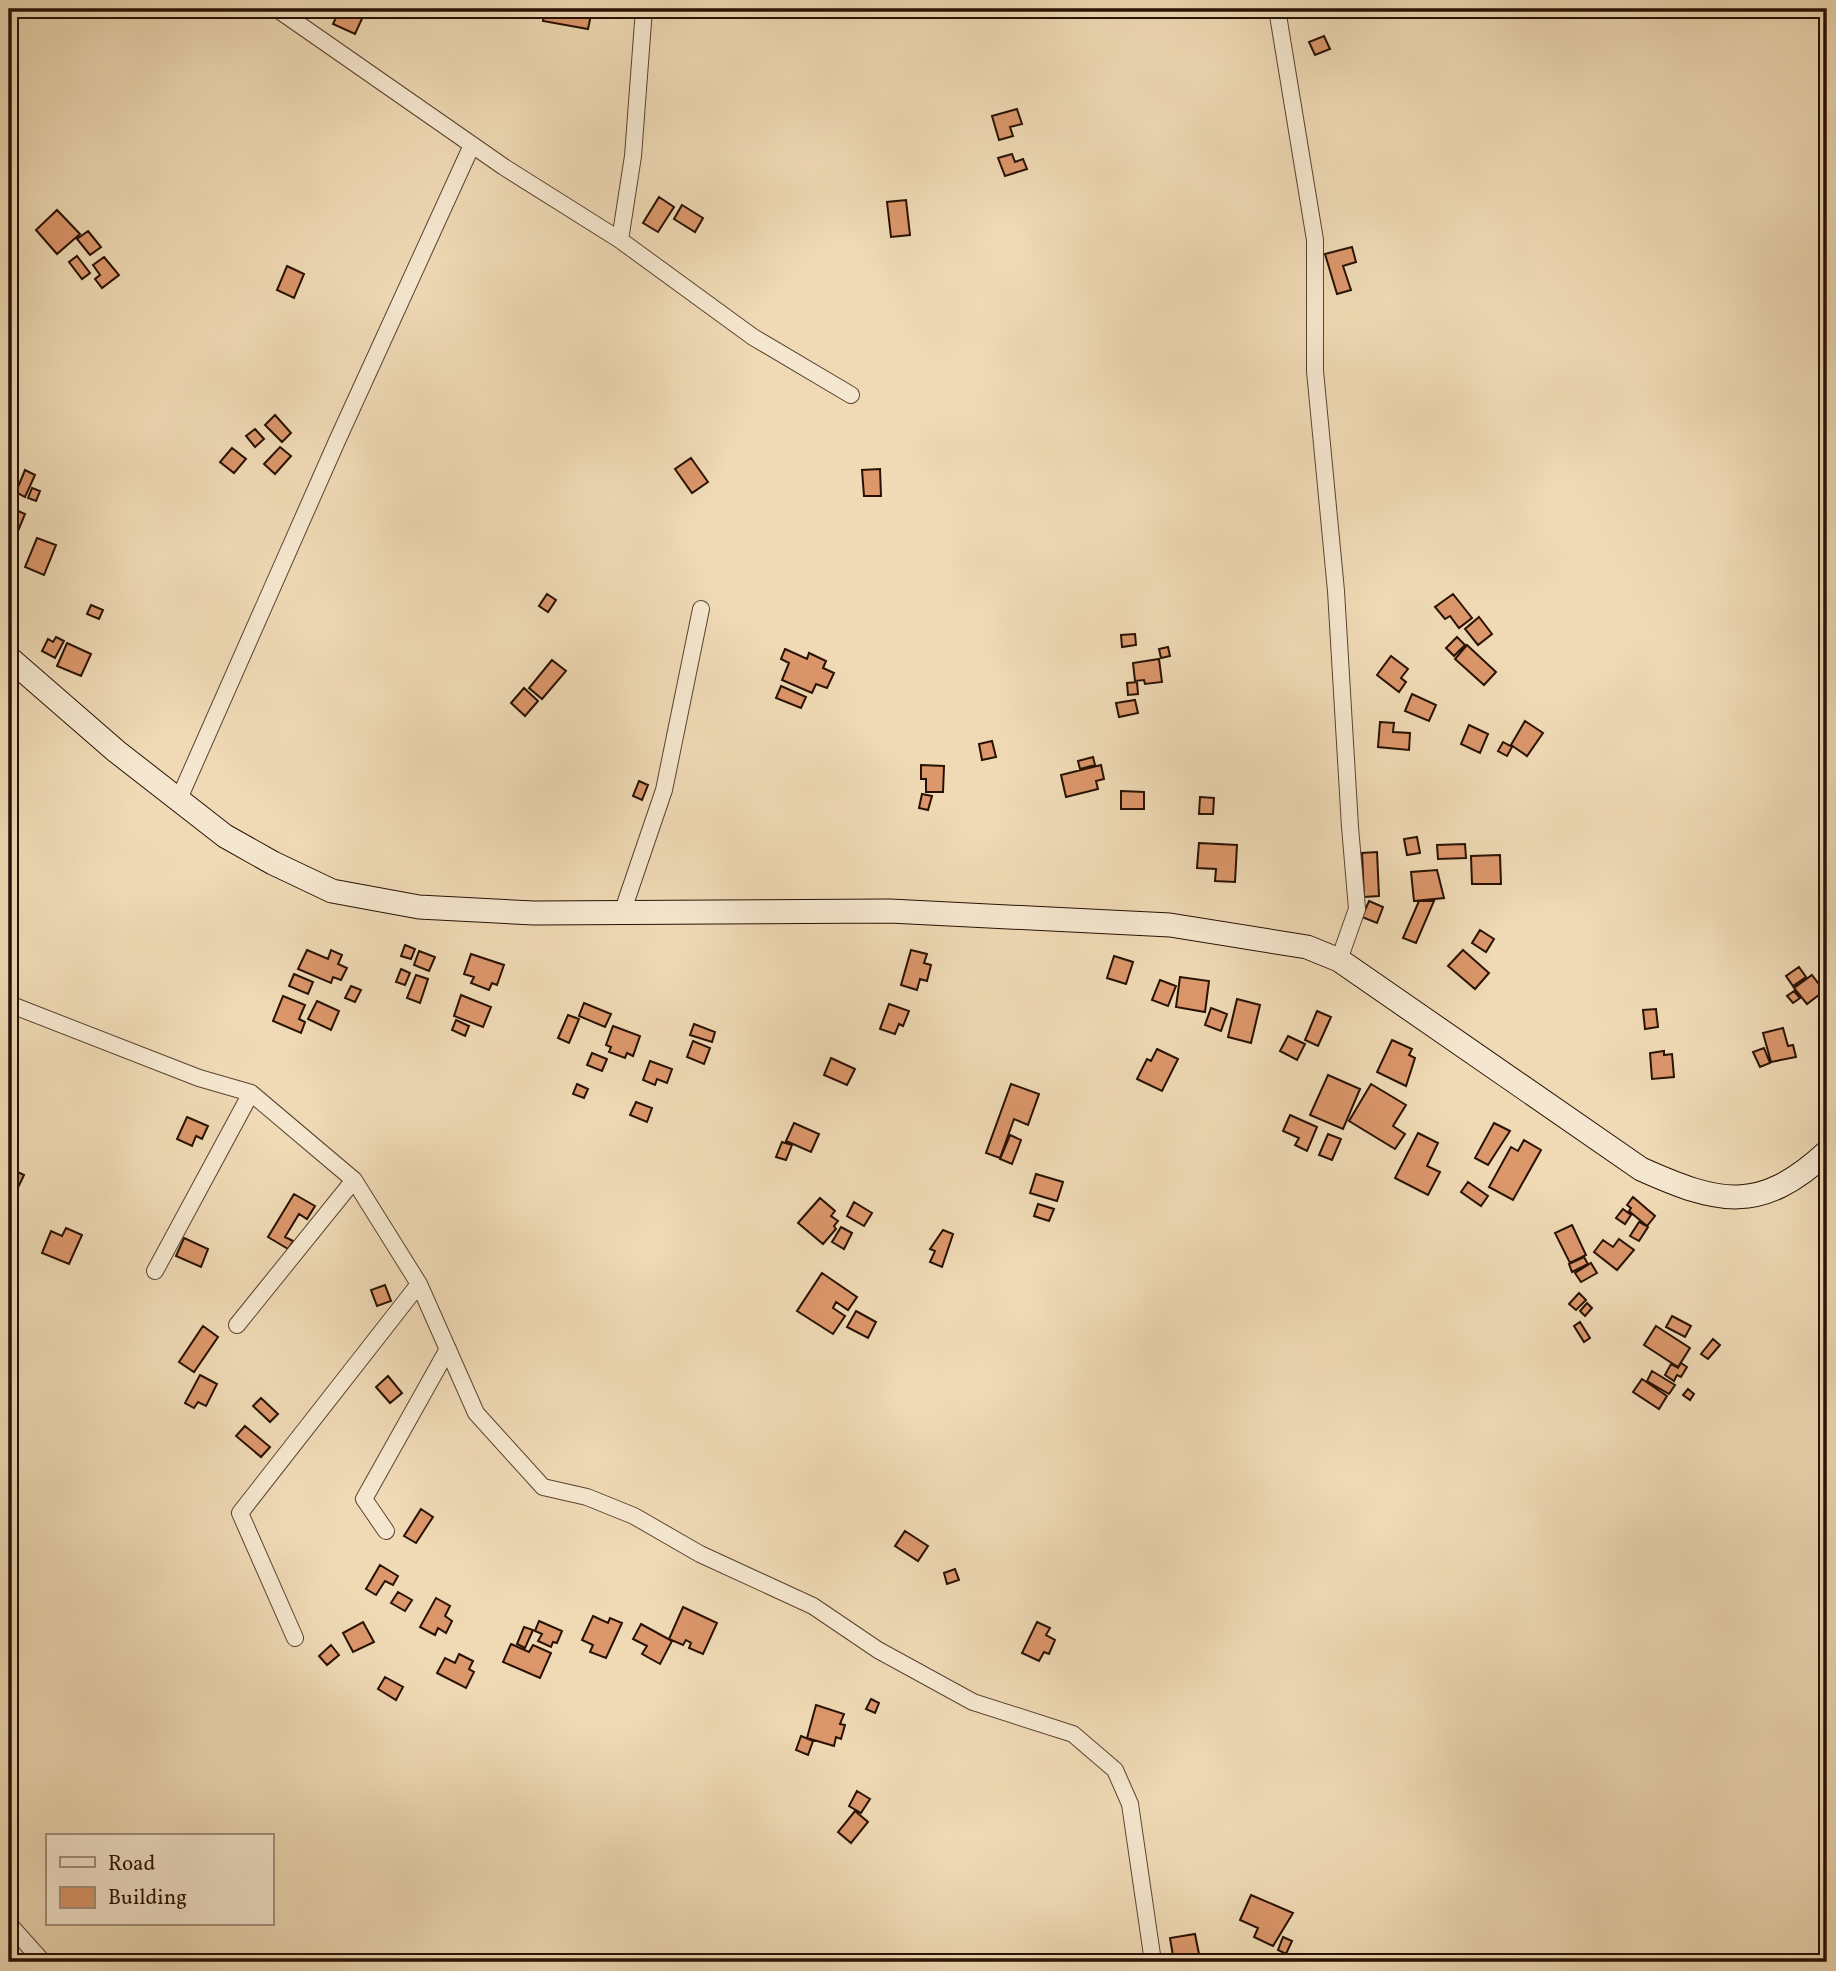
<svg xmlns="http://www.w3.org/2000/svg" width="1836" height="1971" font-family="Vollkorn,serif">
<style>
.building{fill:#dc976b;stroke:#281104;stroke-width:2}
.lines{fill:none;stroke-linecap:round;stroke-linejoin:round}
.street-casing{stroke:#5a4330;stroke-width:18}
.secondary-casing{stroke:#281104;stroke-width:25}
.street{stroke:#f5e7cf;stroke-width:16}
.secondary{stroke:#f5e7cf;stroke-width:23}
</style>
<rect width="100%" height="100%" fill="#efdab5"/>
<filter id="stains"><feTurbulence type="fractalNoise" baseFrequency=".00286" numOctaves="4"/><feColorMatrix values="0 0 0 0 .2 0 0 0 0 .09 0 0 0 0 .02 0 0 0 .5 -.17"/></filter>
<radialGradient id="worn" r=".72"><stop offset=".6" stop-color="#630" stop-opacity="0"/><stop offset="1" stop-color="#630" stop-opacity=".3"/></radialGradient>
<path class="building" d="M340 9 366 10 355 34 333 24Z
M545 9 592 10 588 29 543 21Z
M1324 36 1330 49 1315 55 1309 42Z
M1017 109 1022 124 1010 127 1013 136 999 140 992 116Z
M1012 154 1015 162 1023 159 1027 169 1005 176 998 158Z
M659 197 674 207 658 232 643 223Z
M906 200 910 235 891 237 887 202Z
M682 205 703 218 695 232 674 219Z
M57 210 80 234 57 254 36 230Z
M88 231 101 247 90 255 77 239Z
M1352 247 1356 262 1343 266 1351 290 1337 294 1325 254Z
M77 256 90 273 82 279 69 262Z
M104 257 119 275 102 288 95 279 100 275 93 265Z
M287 266 304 274 294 298 277 290Z
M275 415 291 433 282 442 265 425Z
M255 429 264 439 255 447 246 436Z
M280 447 291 456 275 474 264 464Z
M232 448 246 459 234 473 220 462Z
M691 458 708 482 692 493 675 469Z
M880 469 881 496H864L862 470Z
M25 470 35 475 25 497 16 492Z
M32 488 40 491 36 501 28 498Z
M9 507 25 514 9 553Z
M37 538 56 545 44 575 25 567Z
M547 594 556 600 548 612 539 606Z
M1453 594 1472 618 1459 628 1450 616 1445 619 1435 607Z
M91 605 103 610 99 619 87 614Z
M1479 617 1492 634 1478 645 1465 629Z
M1135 634 1136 645 1122 647 1121 635Z
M56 637 64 641 55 658 42 651 48 639 53 642Z
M1457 637 1465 645 1454 656 1446 648Z
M67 643 91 654 81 676 57 666Z
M1467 645 1496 672 1484 685 1455 659Z
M1168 647 1170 656 1161 658 1159 649Z
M785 649 807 659 809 653 826 661 823 668 834 673 827 688 816 684 812 693 782 680 789 663 781 659Z
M1391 656 1408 669 1401 678 1406 682 1399 692 1377 675Z
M1159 659 1162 682 1145 684 1144 680 1135 681 1133 663Z
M552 660 566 671 542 699 529 688Z
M1137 682 1138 694 1128 695 1127 683Z
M781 686 806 697 801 708 776 698Z
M524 688 538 701 525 716 511 703Z
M1412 694 1436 705 1429 721 1405 711Z
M1135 700 1138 713 1119 717 1116 703Z
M1525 721 1543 733 1527 756 1511 745Z
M1380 722 1394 723 1393 732 1410 733 1409 750 1378 747Z
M1469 725 1488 734 1480 753 1461 744Z
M992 741 996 757 982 760 979 744Z
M1503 742 1512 747 1507 756 1498 751Z
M1093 757 1095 765 1080 769 1078 761Z
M921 765 944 766 943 792H926V779H921Z
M1101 765 1104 779 1096 781 1098 789 1066 797 1061 775Z
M639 781 648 785 642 800 633 796Z
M1121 791 1144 792V809H1121Z
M922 794 932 796 928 810 919 808Z
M1200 797 1214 798 1213 814H1199Z
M1417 837 1420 853 1407 855 1404 839Z
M1199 843 1237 845 1235 882 1215 881 1216 869 1197 868Z
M1465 844 1466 858 1438 859 1437 845Z
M1377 852 1379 896 1364 897 1362 853Z
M1500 855 1501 884H1472L1471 856Z
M1437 870 1444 898 1414 901 1411 872Z
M1369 901 1383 907 1377 923 1362 917Z
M1419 901H1434L1416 943 1403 938Z
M1480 930 1494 939 1486 952 1472 943Z
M405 945 415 949 411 959 401 956Z
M307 950 328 959 331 950 342 955 338 964 347 968 341 980 333 977 331 983 298 969Z
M911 950 927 954 924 963 931 965 927 981 920 979 917 990 901 985Z
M1463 950 1489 973 1475 989 1448 966Z
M419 951 435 957 429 971 414 965Z
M471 954 504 965 497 985 492 983 489 990 471 983 474 977 464 974Z
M1114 956 1133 962 1126 984 1107 978Z
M1799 967 1806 977 1793 986 1786 976Z
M401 969 410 973 405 985 396 982Z
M294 974 313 982 308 994 289 986Z
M416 975 428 979 420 1003 407 998Z
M1812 975 1824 991 1807 1004 1794 988Z
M1180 977 1209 981 1205 1012 1176 1007Z
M1160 980 1176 986 1168 1006 1152 1000Z
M351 986 361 990 355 1002 345 998Z
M1794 991 1800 998 1793 1003 1787 996Z
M461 995 491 1007 483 1027 454 1016Z
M283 996 305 1005 299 1019 305 1022 301 1033 273 1021Z
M1237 999 1260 1005 1251 1043 1228 1037Z
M317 1001 339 1011 331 1030 308 1019Z
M584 1003 611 1014 605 1027 579 1016Z
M889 1004 909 1011 903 1026 899 1024 895 1034 880 1029Z
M1211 1008 1227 1014 1221 1031 1205 1025Z
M1656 1009 1658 1027 1645 1029 1643 1010Z
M1317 1011 1331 1017 1318 1046 1305 1040Z
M568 1015 579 1019 569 1043 558 1038Z
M456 1020 469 1026 465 1036 452 1030Z
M694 1024 715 1032 712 1042 690 1035Z
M613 1026 640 1036 633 1056 627 1053 625 1058 609 1052 611 1047 606 1045Z
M1783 1028 1788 1046 1793 1045 1796 1057 1771 1062 1763 1033Z
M1288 1036 1305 1044 1297 1060 1280 1051Z
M1392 1040 1412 1049 1409 1055 1415 1058 1406 1086 1377 1072Z
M693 1041 710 1048 704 1064 687 1057Z
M1764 1048 1770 1063 1760 1067 1753 1052Z
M1157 1049 1178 1059 1162 1091 1137 1079 1147 1059 1151 1061Z
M1664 1051V1055L1672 1054 1674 1077 1652 1079 1650 1053Z
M592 1053 607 1059 602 1071 587 1065Z
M831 1058 855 1069 847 1085 824 1075Z
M650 1061 672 1069 667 1083 657 1079 655 1085 643 1080Z
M1328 1075 1360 1089 1343 1129 1310 1115Z
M577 1084 588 1089 584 1098 573 1094Z
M1011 1084 1039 1094 1028 1125 1014 1119 1000 1158 986 1153Z
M1371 1084 1406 1105 1393 1126 1405 1134 1395 1149 1349 1121Z
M636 1102 652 1108 647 1122 630 1115Z
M1290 1115 1317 1127 1307 1151 1295 1145 1299 1138 1283 1131Z
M187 1117 208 1126 202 1139 196 1136 192 1146 177 1139Z
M794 1123 819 1134 811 1152 786 1141Z
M1494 1123 1510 1131 1488 1165 1475 1158Z
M1418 1133 1438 1143 1427 1166 1440 1172 1428 1195 1395 1178Z
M1328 1134 1341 1139 1332 1160 1319 1155Z
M1010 1135 1021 1140 1012 1164 1000 1159Z
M1524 1140 1541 1150 1513 1200 1489 1187 1511 1147 1518 1151Z
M782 1142 792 1145 786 1160 776 1157Z
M9 1168 24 1175 14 1196 9 1194Z
M1036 1174 1063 1182 1057 1201 1030 1193Z
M1468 1182 1488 1196 1481 1206 1461 1192Z
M294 1194 315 1206 307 1219 299 1214 285 1237 293 1241 288 1249 268 1237Z
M1633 1197 1655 1216 1647 1226 1629 1211 1631 1208 1627 1205Z
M820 1198 835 1211 831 1216 838 1221 834 1226 836 1229 823 1244 798 1223Z
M854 1202 872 1213 864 1226 847 1216Z
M1038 1204 1054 1209 1049 1221 1034 1216Z
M1623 1209 1631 1215 1625 1224 1616 1218Z
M1639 1222 1648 1227 1639 1241 1630 1236Z
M1572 1225 1586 1255 1570 1263 1555 1233Z
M841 1227 852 1233 844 1249 832 1242Z
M66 1228 82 1235 69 1264 42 1253 51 1231 62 1236Z
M943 1230 953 1234 942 1267 930 1262 935 1251 930 1249Z
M184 1238 208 1249 201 1267 176 1256Z
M1619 1239 1634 1250 1617 1270 1594 1252 1603 1240 1613 1247Z
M1584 1257 1588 1264 1572 1272 1569 1264Z
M1591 1263 1597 1273 1581 1282 1575 1273Z
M822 1273 857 1297 848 1310 836 1302 833 1308 845 1316 833 1334 797 1311Z
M385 1285 391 1301 377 1306 371 1290Z
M1579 1293 1586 1300 1576 1310 1569 1304Z
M1587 1303 1592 1308 1585 1316 1580 1311Z
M856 1311 876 1322 868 1338 847 1327Z
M1672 1316 1691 1326 1685 1337 1666 1327Z
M1580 1322 1590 1338 1584 1342 1574 1326Z
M203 1326 218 1337 194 1372 179 1362Z
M1656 1326 1690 1348 1678 1367 1644 1345Z
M1713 1339 1720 1345 1708 1359 1701 1354Z
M1681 1363 1687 1367 1681 1377 1677 1375 1674 1381 1665 1375 1671 1364 1678 1368Z
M1652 1371 1675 1385 1669 1394 1647 1381Z
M200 1375 217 1384 206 1406 198 1402 194 1408 185 1403Z
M388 1376 402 1393 390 1403 376 1387Z
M1642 1379 1667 1396 1659 1409 1633 1392Z
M1688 1389 1694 1394 1690 1400 1683 1395Z
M261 1398 278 1414 270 1422 253 1406Z
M245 1426 270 1447 261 1457 236 1436Z
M421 1509 433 1517 416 1543 404 1536Z
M905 1531 928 1546 918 1561 895 1546Z
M380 1565 398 1576 393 1585 385 1581 376 1595 366 1589Z
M955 1569 959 1580 947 1584 944 1573Z
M398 1592 412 1600 405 1611 391 1603Z
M436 1598 450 1606 445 1616 452 1621 446 1633 438 1628 435 1635 420 1627Z
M683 1607 717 1623 703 1654 689 1648 691 1643 686 1640 683 1645 669 1639Z
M593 1616 608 1623 610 1618 622 1623 606 1658 590 1652 593 1645 582 1640Z
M539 1621 562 1631 557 1643 553 1642 551 1647 538 1641 542 1634 535 1631Z
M363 1622 374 1642 353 1652 343 1633Z
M1037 1622 1050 1628 1046 1635 1055 1640 1049 1654 1044 1652 1039 1661 1022 1653Z
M641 1624 672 1641 660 1664 642 1654 647 1646 633 1639Z
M524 1627 533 1630 525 1648 517 1644Z
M511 1644 529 1652 533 1645 551 1653 540 1678 503 1662Z
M331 1645 339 1655 327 1665 319 1656Z
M459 1654 473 1661 469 1669 474 1672 466 1688 437 1673 445 1658 455 1663Z
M385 1677 403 1687 396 1700 378 1689Z
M871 1699 879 1703 875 1713 866 1709Z
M816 1705 844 1714 840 1724 845 1725 841 1739 836 1737 834 1746 807 1738Z
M801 1736 813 1741 808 1755 796 1750Z
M857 1791 870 1799 861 1813 849 1806Z
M855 1811 868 1822 851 1843 838 1832Z
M1251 1895 1293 1913 1273 1946 1254 1937 1258 1928 1240 1920Z
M1195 1934 1200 1959 1174 1962 1170 1938Z
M1283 1937 1292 1941 1286 1954 1278 1950Z"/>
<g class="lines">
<defs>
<path id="street" d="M277 9 504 167 620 240 753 337 851 395
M1277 9 1315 240V371L1336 591 1350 827 1357 909 1339 960
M620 240 633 156 644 9
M178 801 337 441 472 145
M622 913 664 790 701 609
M9 1004 199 1078 251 1093 354 1180 419 1284 476 1413 543 1487 587 1497 634 1516 700 1554 813 1606 878 1650 973 1702 1073 1734 1115 1770 1130 1804 1153 1962
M155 1271 251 1093
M237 1325 354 1180
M386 1531 364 1499 448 1349
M295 1638 240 1513 419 1284
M9 1924 43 1962"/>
<path id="secondary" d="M9 658 116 751 225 836 273 863 332 891 419 907 534 913 890 911 1170 925 1307 947 1339 960 1641 1169C1719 1204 1760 1214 1827 1152"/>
</defs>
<use href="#street" class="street-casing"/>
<use href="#secondary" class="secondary-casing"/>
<use href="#street" class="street"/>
<use href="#secondary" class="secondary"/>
</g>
<rect width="1836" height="1971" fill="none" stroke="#efdab5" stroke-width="35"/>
<rect x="10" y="10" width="1815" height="1950" fill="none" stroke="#281104" stroke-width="3.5"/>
<rect x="18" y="18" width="1801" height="1936" fill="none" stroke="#281104" stroke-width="2"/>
<rect x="46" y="1834" width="228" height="91" fill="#f5e7cf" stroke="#a3917e" stroke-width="2"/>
<rect x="60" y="1857" width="35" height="10" fill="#f5e7cf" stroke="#a3917e" stroke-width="2"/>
<text x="108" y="1870" font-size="21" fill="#281104">Road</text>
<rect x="60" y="1887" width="35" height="21" fill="#dc976b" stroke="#a3917e" stroke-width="2"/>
<text x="108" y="1904" font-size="21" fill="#281104">Building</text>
<rect width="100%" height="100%" filter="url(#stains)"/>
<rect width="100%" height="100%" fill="url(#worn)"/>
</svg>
